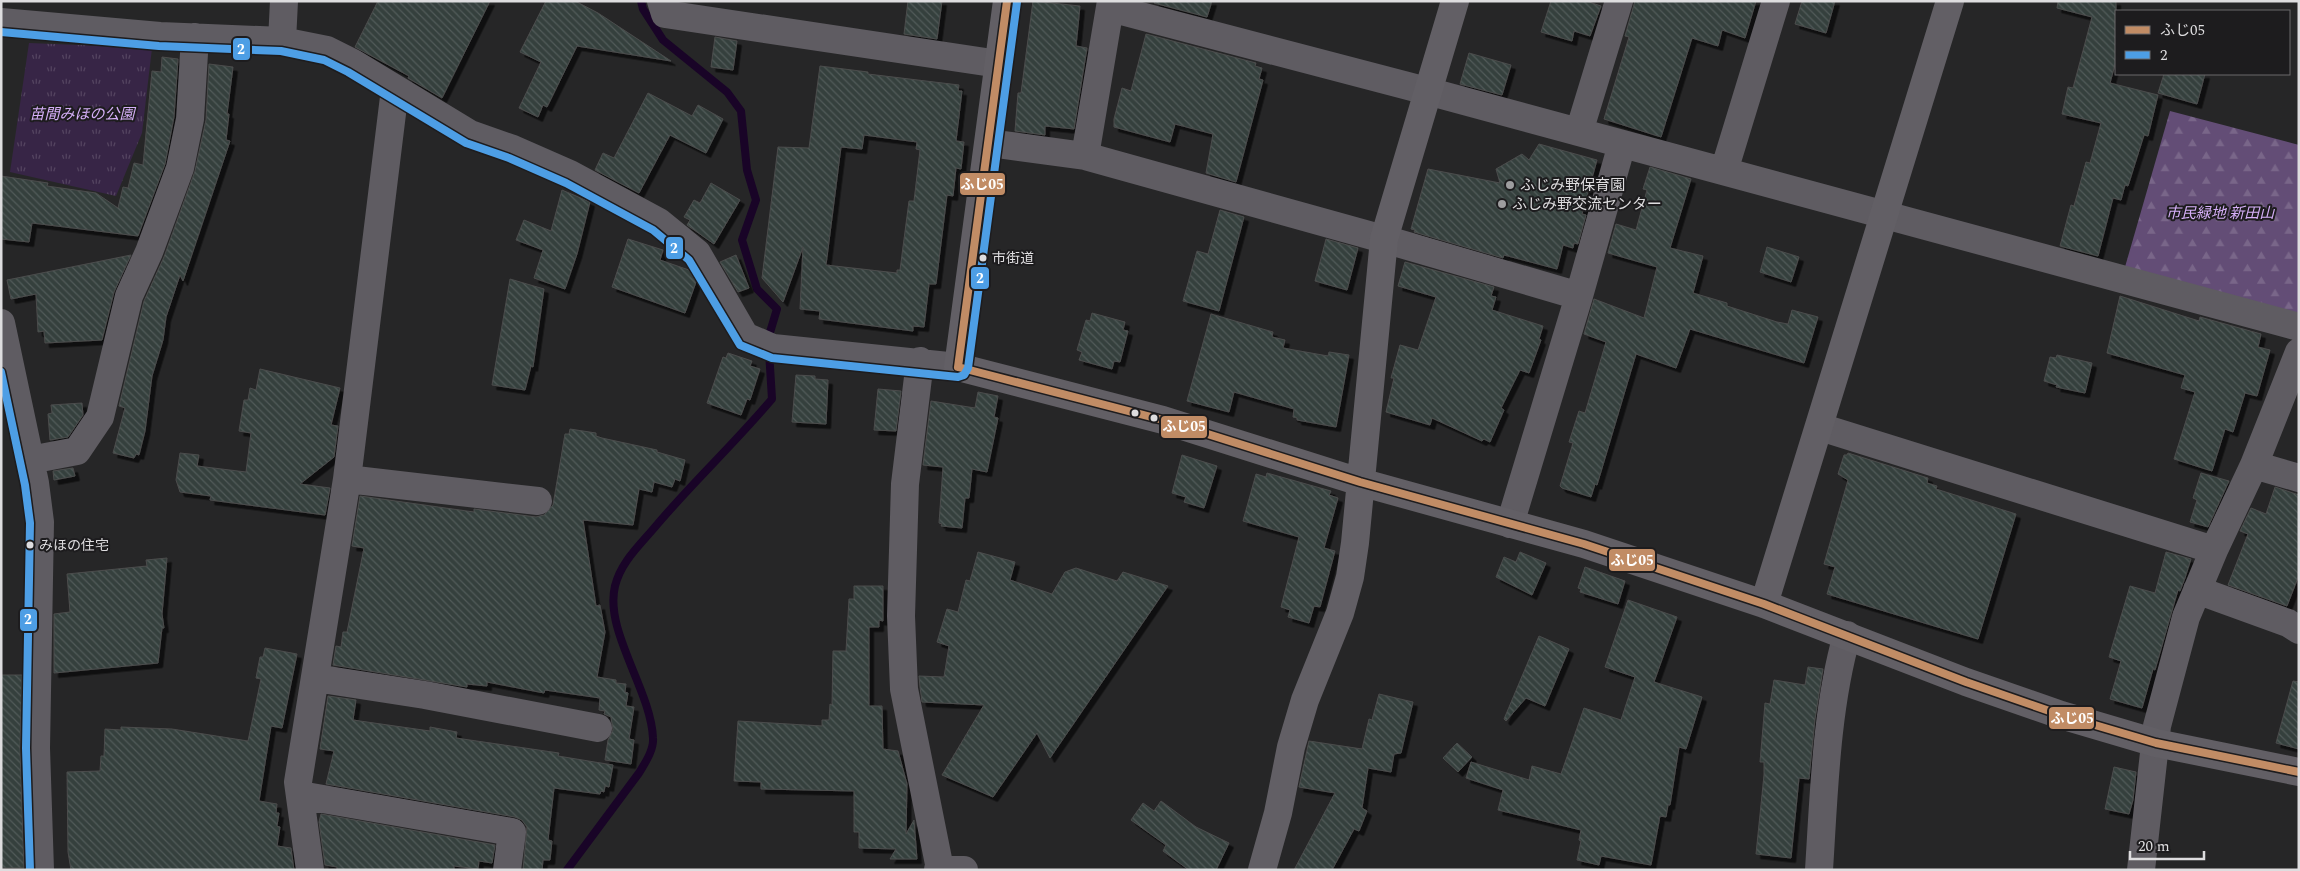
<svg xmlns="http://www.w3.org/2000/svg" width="2300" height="871" font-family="Spectral,'Noto Sans JP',serif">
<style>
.grass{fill:url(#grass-tufts)}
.forest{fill:url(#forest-firs)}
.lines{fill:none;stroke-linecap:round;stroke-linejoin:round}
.stream{stroke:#190427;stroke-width:8}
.building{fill:url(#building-back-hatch);stroke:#4b4c4c;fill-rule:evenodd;filter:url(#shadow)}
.street{stroke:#5f5c62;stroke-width:28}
.secondary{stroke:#625f65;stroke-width:28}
.bus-1-casing{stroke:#1d1c1e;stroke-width:11}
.bus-2-casing{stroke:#1d1c1e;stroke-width:11}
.bus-1{stroke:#c18c65;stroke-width:8}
.bus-2{stroke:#4d9ee5;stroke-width:8}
.poi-dot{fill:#9e9d9f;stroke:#1d1c1e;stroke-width:2}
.bus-dot{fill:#dedddf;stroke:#1d1c1e;stroke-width:2}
.labels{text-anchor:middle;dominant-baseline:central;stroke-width:4;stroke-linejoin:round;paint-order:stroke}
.bus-label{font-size:14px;fill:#dedddf;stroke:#1d1c1e;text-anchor:start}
.park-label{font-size:15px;font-style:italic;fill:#d5aff8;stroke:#1d1c1e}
.poi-label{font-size:15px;fill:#dedddf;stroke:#1d1c1e;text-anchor:start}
.line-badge{stroke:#1d1c1e;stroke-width:2}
.badge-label{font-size:14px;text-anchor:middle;font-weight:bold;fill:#fff}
</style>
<defs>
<pattern id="grass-tufts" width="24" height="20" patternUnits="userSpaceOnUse" patternTransform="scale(1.25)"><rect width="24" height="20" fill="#372546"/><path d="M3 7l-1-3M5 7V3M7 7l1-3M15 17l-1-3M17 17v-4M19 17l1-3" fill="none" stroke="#544460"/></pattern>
<pattern id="forest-firs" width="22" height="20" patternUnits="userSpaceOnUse" patternTransform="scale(1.25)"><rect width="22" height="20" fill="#634d76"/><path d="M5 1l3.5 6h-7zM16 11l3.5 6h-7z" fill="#796689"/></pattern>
<pattern id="building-back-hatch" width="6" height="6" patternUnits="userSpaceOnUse" patternTransform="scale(1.25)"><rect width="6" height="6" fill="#35403e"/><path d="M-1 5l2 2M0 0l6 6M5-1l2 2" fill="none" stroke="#525b59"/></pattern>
<filter id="shadow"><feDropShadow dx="4.5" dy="4.5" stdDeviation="0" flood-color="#0009"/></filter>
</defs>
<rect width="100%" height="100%" fill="#262627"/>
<path class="grass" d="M29 43 152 48 142 133 116 196 10 172Z"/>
<path class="forest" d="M2170 111 2299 145V312L2295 314 2125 267Z"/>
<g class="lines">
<path class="stream" d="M641 1 643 9 663 40 727 92 741 111 747 170 756 200 742 240 757 289 777 309 768 339
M567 870 639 773C645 763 654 750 653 738 651 690 604 631 615 586 621 562 639 546 655 527 692 483 735 443 772 399L769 351"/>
</g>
<path class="building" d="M378 1H490L442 98 408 78 409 76 355 47Z
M546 1H575L598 13 671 61 577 46 547 107 543 105 538 117 519 108 541 62 520 52Z
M908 1H942L937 39 904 34Z
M1033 1 1080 6 1076 46 1087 48 1074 129 1045 126V135L1015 131 1018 93H1021Z
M1155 1H1212L1207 17 1154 3Z
M1551 1H1586L1601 6 1590 36 1574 31 1572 41 1541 32Z
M1635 1H1756L1745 38 1722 30 1718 46 1692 38 1661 137 1604 119 1629 37 1625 36Z
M1802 1H1835L1826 33 1795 24Z
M2058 1H2116V61L2110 83 2158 95 2148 136 2144 135 2128 186 2125 185 2121 200 2113 198 2098 256 2060 246 2071 205 2074 206 2086 162 2090 163 2101 123 2062 114 2068 87 2073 88 2092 17 2057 8Z
M1146 34 1256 63 1255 66 1262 68 1259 79 1263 80 1236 182 1206 173 1213 134 1175 124 1170 142 1114 127V119L1122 88 1131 91Z
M715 37 737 41 733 70 711 67Z
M1469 53 1511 65 1502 95 1460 84Z
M162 57 178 59 174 117 165 164 138 236 32 223 29 242 1 239V176L48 183 47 186 96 193 118 208 123 187 128 188 134 163 143 165 152 71 161 72Z
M209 64 233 67 227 114H229L226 140 230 141 183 281 180 275 166 317 163 340 152 376 145 431 139 455 136 454 134 458 113 453 125 408 119 406 144 301 164 257 195 171 206 120Z
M820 66 868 72V74L959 85 958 91H962L956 141 964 142 961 169 956 168 953 196 947 195 936 284H929L924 327 913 326V331L819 319 820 311 800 309 803 247 783 302 762 278 778 147 809 148ZM864 135 917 142 916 149 920 150 914 201H909L900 270H897V273L826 265 841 147 862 149Z
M2164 74H2205L2197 104 2158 93Z
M648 93 692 116 698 105 723 119 706 153 670 135 639 193 595 170 603 153 614 158Z
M1539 144 1597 160 1582 214 1586 215 1578 244 1574 243 1573 248 1563 245 1557 269 1504 255 1503 258 1414 232 1415 230 1411 229 1428 169 1500 183 1496 169 1522 154 1529 160Z
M1650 167 1691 179 1670 248 1703 256 1693 293 1727 303V306L1777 322 1788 324 1792 310 1818 317 1804 363 1690 329 1676 368 1636 354 1597 485 1595 484 1591 497 1562 488 1560 486 1573 443 1569 442 1579 411 1585 413 1606 342 1584 334 1594 299 1644 318 1657 267 1608 253 1616 224 1636 230 1647 190 1643 189Z
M711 183 740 200 714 244 687 225 690 220 684 217 694 200 700 203Z
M562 190 590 202 577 254 565 289 534 278 543 250 516 240 524 220 551 231Z
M1220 210 1244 217 1219 311 1183 301 1197 251 1208 254Z
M628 239 663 250 660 260 689 270 696 282 685 313 612 287Z
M1326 239 1358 248 1347 290 1315 281Z
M1767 247 1799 257 1791 282 1760 272Z
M131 255 114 292 102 340 45 343 44 331 38 332 36 294 11 299 7 280Z
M736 255 749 288 738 292 720 262Z
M1405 262 1494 287 1491 296 1496 297 1492 310 1543 326 1539 339 1541 340 1529 373 1520 370 1501 408 1504 410 1490 442 1484 439 1482 441 1432 418 1430 425 1386 412 1394 378H1391L1400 345 1418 350 1436 297 1398 286Z
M510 279 544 289 533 367 531 366 525 390 492 385Z
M2120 296 2199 321 2200 317 2261 334 2258 347 2270 350 2257 396 2245 393 2233 432 2225 429 2212 471 2174 459 2195 392 2181 388 2185 375 2107 353Z
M1092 313 1125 322 1123 330 1128 331 1120 362 1114 361 1112 369 1079 360 1082 352 1077 350 1086 320 1090 321Z
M1211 314 1273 332 1272 337 1285 340 1283 348 1328 356 1329 352 1349 355 1336 427 1297 420V418L1293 417 1294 409 1234 392 1229 412 1187 401Z
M728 353 752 361 750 366 760 369 750 400 747 399 741 415 707 403 723 357 726 358Z
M2057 355 2092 363 2085 393 2056 387 2057 385 2044 381 2050 357 2056 358Z
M260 369 340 388 331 425 338 426 334 457 300 484 330 488 325 515 210 500 211 496 180 492 176 480 180 453 199 455 197 466 246 472 251 433 239 431 244 400H248L250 388 256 390Z
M796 375 815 376V379L828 380 826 424 792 422Z
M878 389 901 391 896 431 874 430Z
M978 392 998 396 994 417 998 418 987 472 972 469 969 498H965L962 528 941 526 942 524 939 523 943 467 923 465 931 401 975 408Z
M82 403 83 415 68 437 50 440 48 414 52 413 51 405Z
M570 429 596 433V436L602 438 657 450V452L685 460 680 481 675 479 672 487 654 482 652 492 639 489 633 525 583 520 596 606 600 605 605 632 597 677 616 680V683L626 684 625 692 628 693 626 706 634 707 629 739 634 740 631 764 605 760 608 740 613 730 611 717 604 714 605 711 599 710 600 698 545 690 544 693 487 682V686L467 684V687L333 665 336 646 341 647 343 632H347L364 548 352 546 360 496 474 512V509L536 517 544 515 553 505 565 434H569Z
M1848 453 1928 478 1927 483 1937 486 1936 489 2016 514 1978 639 1827 594 1835 567 1824 564 1848 480 1838 474 1844 455H1847Z
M1182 455 1217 466 1204 508 1184 502 1186 497 1172 493Z
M73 468 75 476 54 480 53 471Z
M1267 473 1331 491 1329 495 1338 498 1324 548 1335 551 1320 607 1314 606 1309 623 1288 617 1290 610 1281 607 1299 537 1243 521 1256 474 1266 477Z
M2201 473 2229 481 2208 527 2190 522 2197 500 2193 498Z
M2275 487 2299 495V575L2287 606 2228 585 2248 534 2240 531 2251 508 2266 514Z
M978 552 1015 562 1010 580 1052 594 1065 572 1076 568 1117 581 1123 572 1168 586 1050 758 1037 733 993 797 942 775 984 705 922 702 920 687 919 676 944 677 949 646 937 642 947 609 958 612 966 580 970 581Z
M1520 552 1546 563 1532 595 1496 577 1504 557 1516 562Z
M2166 552 2191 559 2185 578 2180 591 2178 590 2155 670 2153 669 2142 708 2110 699 2121 661 2109 657 2130 586 2155 593Z
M167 558 162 614 164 628H162L158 663 54 673V614L70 612 67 574 147 566 146 560Z
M1585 567 1625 581 1618 604 1580 592 1581 589 1578 588Z
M854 586H883V621L879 620V627H869V706H882L883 749 898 751 907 784 906 834 914 820 917 859H890L896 849 859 848V832H854V791L761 789V782L734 781 738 721 822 726V720H829L830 704 832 705 833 651H846L849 599H854Z
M1628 600 1677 617 1654 682 1702 697 1686 749 1679 747 1670 805H1668L1666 817 1660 816 1651 865 1601 856 1599 865 1577 860 1581 841 1579 840 1581 830 1498 810 1503 790 1466 778 1471 762 1529 780 1532 766 1561 774 1584 708 1621 720 1635 677 1605 667Z
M1539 636 1569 649 1545 706 1526 698 1506 721 1504 719Z
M265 648 297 654 282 728 271 726 259 801 277 804 276 813H279L277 826 280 827 277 846 291 848 294 870H71L68 852 67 772 100 771 101 756H104L105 729 121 730V727L172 729 248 741 261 679 256 678 260 657H263Z
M1808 667 1823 669 1815 719 1809 779 1799 778 1791 858 1756 854 1764 775V762H1760L1765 703 1770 704 1774 680 1805 685Z
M1 675H22L20 748 24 868H1Z
M2293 681 2299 682V749L2276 743Z
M1379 694 1413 702 1401 753 1394 754 1391 772 1368 768 1362 808 1367 811 1359 831 1354 829 1332 870H1294L1335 793 1299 787 1309 741 1362 749 1369 719 1372 720Z
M328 696 356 700 353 720 430 731V727L457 732 456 738 559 753 558 756 613 765 609 787 605 786 604 792 601 791 600 794 554 788 548 840 552 841 550 860H543L542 870H523L527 827 522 820 515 817 326 784 334 751 320 749Z
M1457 743 1472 757 1458 772 1443 758Z
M2114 767 2136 772 2133 800 2129 814 2105 809Z
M1161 801 1196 827 1229 843 1216 870H1189L1163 851 1166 845 1131 820 1143 803 1154 811Z
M321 814 495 845 492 863 479 861 478 869 454 866V870H337V867L325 865 319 822Z"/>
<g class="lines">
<path class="street" d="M661 1 665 14 999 64
M1110 8 1427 91 2299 327
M1 22 160 36 282 41 327 50 353 63 470 134 513 149 570 174 659 222 697 253 745 336 773 348 958 367
M282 41 284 1
M1579 132 1619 1
M989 143 1085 156 1394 242 1579 296 1622 144
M1085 156 1111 1
M1724 171 1776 1
M1 323 35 483 40 522 36 748 40 870
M920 361 905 484 901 616 904 689 940 869
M1820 427 2214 550
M30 460 77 451 100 417 129 296 149 252 180 168 190 119 195 37
M2254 465 2299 478
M347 479 538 501
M1510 524 1579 296
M2197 590 2288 623 2299 630
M315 678 425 695 598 728
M300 795 512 832 507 870
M310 870 298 782 347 479 395 89
M938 870H964
M1819 870C1824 793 1826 709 1847 635
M2141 870 2157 726 2186 617 2214 550 2254 465 2299 352"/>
<path class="secondary" d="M1007 1 958 367 1163 420 1360 482 1584 544 1764 604 1966 682 2061 715 2156 743 2299 772
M1764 604 1950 1
M1262 870 1278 813 1291 747 1305 700 1340 613 1350 577 1355 543 1384 239 1455 1"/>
<defs>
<path id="bus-1" d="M958 367 1163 420 1360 482 1584 544 1764 604 1966 682 2061 715 2156 743 2299 772
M958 367 1007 1"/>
<path id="bus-2" d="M1 32 159 46 281 51 324 60 348 72 466 143 509 158 566 183 653 230 689 260 740 345 772 358 958 377 964 375 968 368 1017 2
M1 372 25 485 30 523 26 748 30 870"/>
</defs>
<use href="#bus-1" class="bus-1-casing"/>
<use href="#bus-2" class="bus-2-casing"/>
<use href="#bus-1" class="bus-1"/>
<use href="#bus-2" class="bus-2"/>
</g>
<g class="poi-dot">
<circle cx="1510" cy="185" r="5"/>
<circle cx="1502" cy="204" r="5"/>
</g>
<g class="bus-dot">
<circle cx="983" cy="258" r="4.5"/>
<circle cx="1135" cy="413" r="4.5"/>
<circle cx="1154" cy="418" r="4.5"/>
<circle cx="30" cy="545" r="4.5"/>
</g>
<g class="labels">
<g class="bus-label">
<text x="992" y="258">市街道</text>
<text x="39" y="545">みほの住宅</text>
</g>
<g class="park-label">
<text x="82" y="114">苗間みほの公園</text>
<text x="2220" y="213">市民緑地 新田山</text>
</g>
<g class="poi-label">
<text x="1520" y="185">ふじみ野保育園</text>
<text x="1512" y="204">ふじみ野交流センター</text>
</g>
</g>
<g class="line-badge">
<rect x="232" y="37" width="19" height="24" rx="5" fill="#4d9ee5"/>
<rect x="959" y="172" width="47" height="24" rx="5" fill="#c18c65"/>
<rect x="665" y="236" width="19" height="24" rx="5" fill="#4d9ee5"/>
<rect x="970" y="266" width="20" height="24" rx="5" fill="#4d9ee5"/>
<rect x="1160" y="415" width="48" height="24" rx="5" fill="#c18c65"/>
<rect x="1608" y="548" width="48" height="24" rx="5" fill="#c18c65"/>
<rect x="19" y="608" width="19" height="24" rx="5" fill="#4d9ee5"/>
<rect x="2048" y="706" width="47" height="24" rx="5" fill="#c18c65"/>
</g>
<g class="badge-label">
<text x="241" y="54">2</text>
<text x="982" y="189">ふじ05</text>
<text x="674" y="253">2</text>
<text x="980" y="283">2</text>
<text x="1184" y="431">ふじ05</text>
<text x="1632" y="565">ふじ05</text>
<text x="28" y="624">2</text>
<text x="2072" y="723">ふじ05</text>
</g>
<rect width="2300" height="871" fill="none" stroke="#dedddf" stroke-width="5"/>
<rect x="2115" y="10" width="175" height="65" fill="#1d1c1e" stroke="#6a696b"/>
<rect x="2125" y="26" width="25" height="8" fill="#c18c65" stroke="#6a696b"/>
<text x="2160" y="35" font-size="15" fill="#dedddf">ふじ05</text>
<rect x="2125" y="51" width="25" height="8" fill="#4d9ee5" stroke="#6a696b"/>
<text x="2160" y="60" font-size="15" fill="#dedddf">2</text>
<path d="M2130 851v8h74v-8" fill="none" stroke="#dedddf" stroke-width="2.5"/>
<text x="2138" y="851" font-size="15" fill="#dedddf" stroke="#1d1c1e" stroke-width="4" paint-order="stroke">20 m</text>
</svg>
